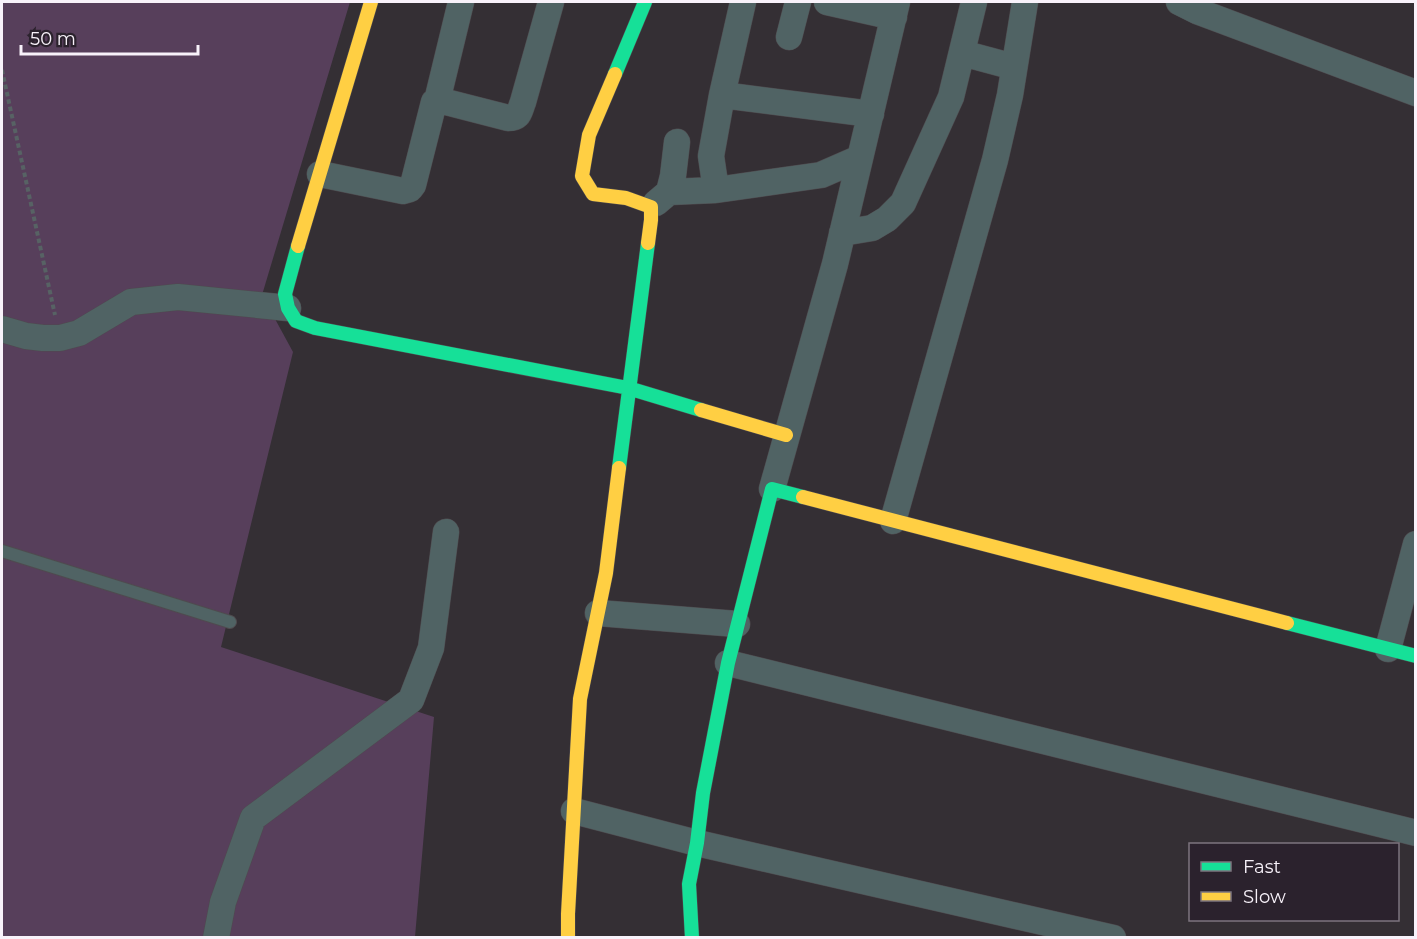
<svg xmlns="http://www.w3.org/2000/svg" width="1417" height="939" font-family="Montserrat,sans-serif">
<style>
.green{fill:#573f5b}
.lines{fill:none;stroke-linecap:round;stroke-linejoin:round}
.lane-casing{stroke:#4f4b4f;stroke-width:14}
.street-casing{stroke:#4f4b4f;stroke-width:27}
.fast-casing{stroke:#4f4b4f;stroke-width:15}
.slow-casing{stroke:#4f4b4f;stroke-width:15}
.path{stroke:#576264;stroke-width:4;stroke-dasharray:4.5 3;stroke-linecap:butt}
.lane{stroke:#506364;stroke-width:12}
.street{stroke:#506364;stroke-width:26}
.fast{stroke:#16e098;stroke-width:14}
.slow{stroke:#ffcf43;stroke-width:14}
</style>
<rect width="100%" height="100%" fill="#342f34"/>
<path class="green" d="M2 2H350L262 295 293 352 221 647 434 717 415 937 2 938Z"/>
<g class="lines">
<defs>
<path id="lane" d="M2 551 230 622"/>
<path id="street" d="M827 2 894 17
M1179 2 1197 11 1416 93
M789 37 798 2
M962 53 1014 67
M722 95 871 114
M437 101 461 2
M320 174 403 191 410 189 413 185 434 102 437 101H442L508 118C520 118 519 112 523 102L551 2
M716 190 711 156 722 95 743 2
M669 192 716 190 821 175 860 158
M656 203 669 192 673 176 677 142
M842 233 872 228 887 219 903 203 951 97 974 2
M2 329 26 336 43 338H60L79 333 131 302 178 297 288 308
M772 489 835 264 897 2
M893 521 995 160 1010 95 1025 2
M598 613 737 624
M1388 649 1416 544
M728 663 1416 833
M574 811 697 843 1113 938
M216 938 223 902 253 818 411 700 431 648 446 532"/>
<path id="fast" d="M615 74 645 2
M298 246 285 294 288 308 296 321 315 328 628 388 701 410
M619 468 648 243
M1287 623 1416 656
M692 938 689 884 697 843 703 793 728 663 772 489 803 497"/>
<path id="slow" d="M615 74 589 135 582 176 593 194 626 198 651 207V220L648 243
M298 246 371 2
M701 410 786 435
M803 497 1287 623
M568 938V914L580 699 606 573 619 468"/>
</defs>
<use href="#lane" class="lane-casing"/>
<use href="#street" class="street-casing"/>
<use href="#fast" class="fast-casing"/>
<use href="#slow" class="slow-casing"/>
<path class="path" d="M2 70 55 315"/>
<use href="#lane" class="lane"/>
<use href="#street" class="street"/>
<use href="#fast" class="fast"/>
<use href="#slow" class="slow"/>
</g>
<rect width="1417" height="939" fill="none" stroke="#f8f2fa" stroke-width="6"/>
<rect x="1189" y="843" width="210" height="78" fill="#2b222d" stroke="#7d757f" stroke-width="1.5"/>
<rect x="1201" y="862" width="30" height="9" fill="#16e098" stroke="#7d757f" stroke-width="1.5"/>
<text x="1243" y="873" font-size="18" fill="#f8f2fa">Fast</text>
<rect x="1201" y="892" width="30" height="9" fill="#ffcf43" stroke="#7d757f" stroke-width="1.5"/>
<text x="1243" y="903" font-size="18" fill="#f8f2fa">Slow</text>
<path d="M21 45v9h177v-9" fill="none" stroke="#f8f2fa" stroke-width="3"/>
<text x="30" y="45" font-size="18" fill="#f8f2fa" stroke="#2b222d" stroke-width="4.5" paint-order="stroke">50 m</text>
</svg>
